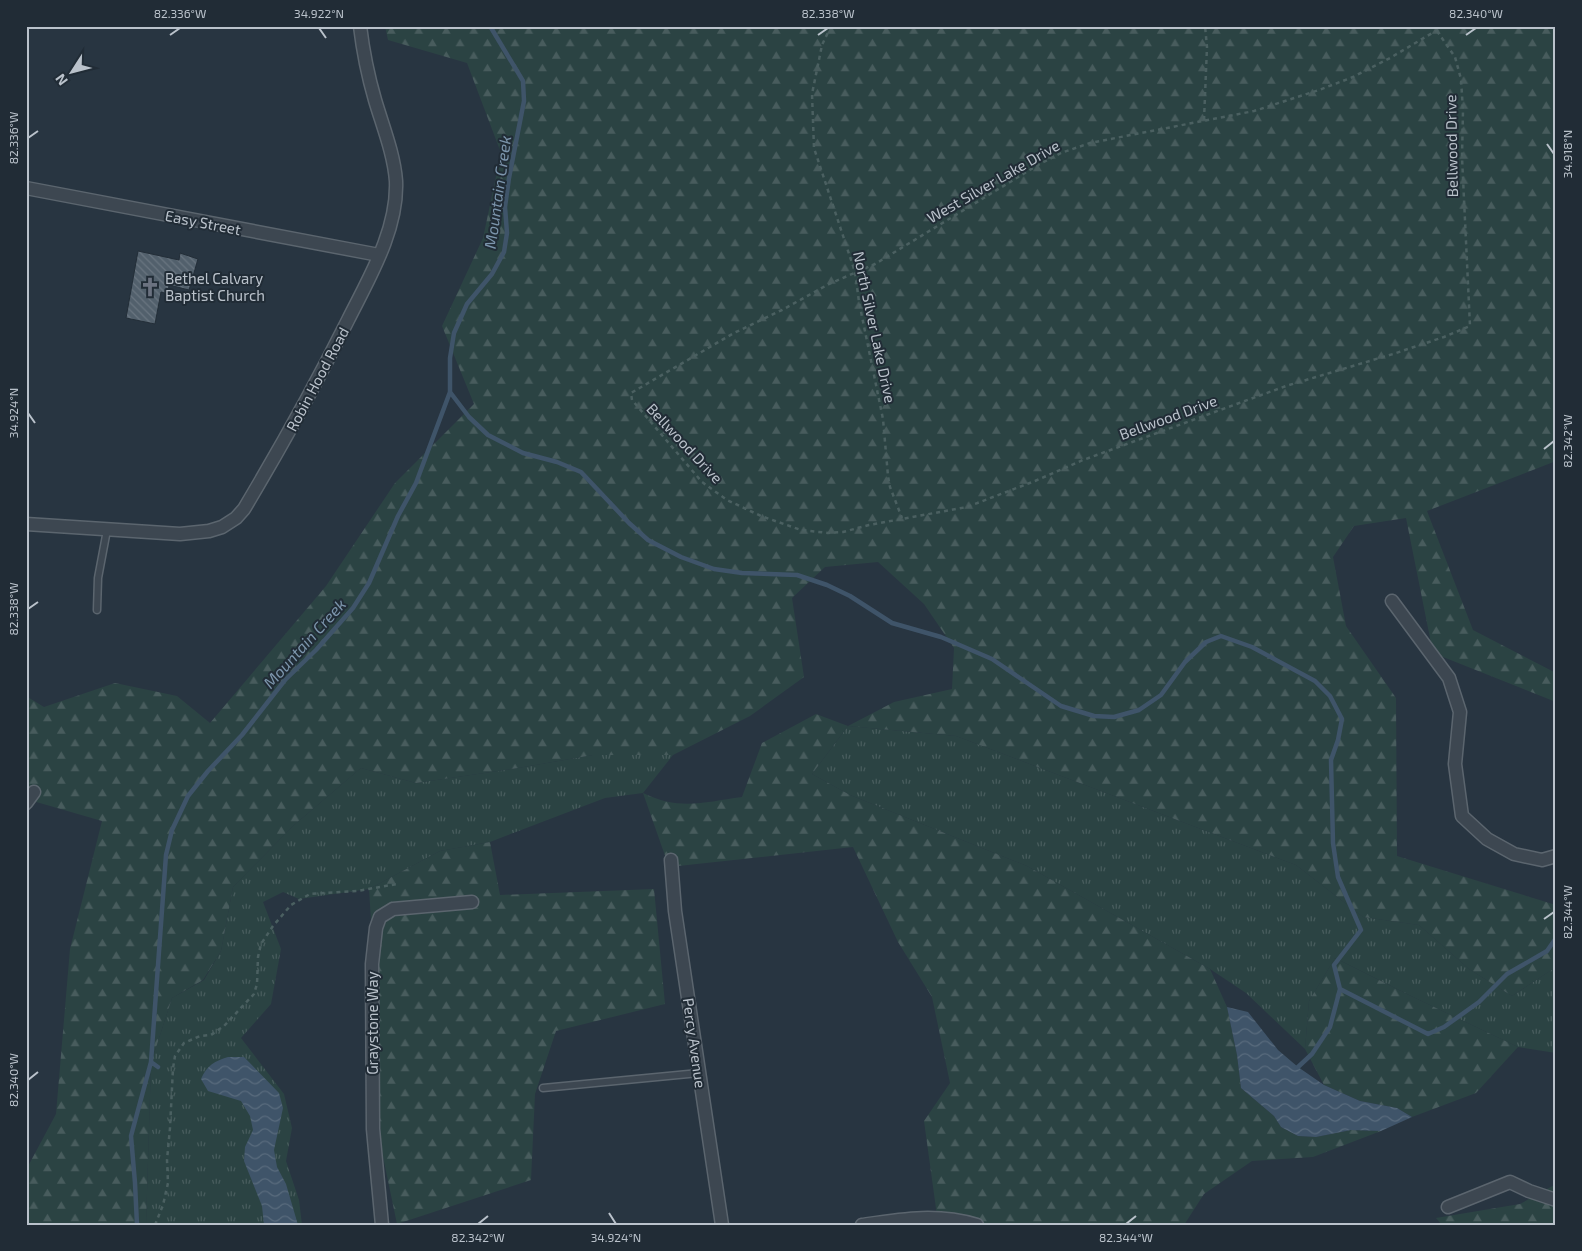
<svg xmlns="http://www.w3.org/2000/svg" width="1582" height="1251" font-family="'Exo 2',sans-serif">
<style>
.grass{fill:url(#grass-tufts)}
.forest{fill:url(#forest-firs)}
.water{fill:url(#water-waves)}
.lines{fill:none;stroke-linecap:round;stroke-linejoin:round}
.stream{stroke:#3f5469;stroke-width:4.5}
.building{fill:url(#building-back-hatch);stroke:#232e38}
.lane-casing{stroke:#5b656e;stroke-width:9}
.street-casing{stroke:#5b656e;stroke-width:15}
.path{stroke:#4b6061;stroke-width:2.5;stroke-dasharray:4 4;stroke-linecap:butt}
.lane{stroke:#3d4751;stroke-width:6}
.street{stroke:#3d4751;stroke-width:12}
.ticks{fill:none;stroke:#bac2cb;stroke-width:2}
.labels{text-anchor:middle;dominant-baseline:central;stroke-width:4;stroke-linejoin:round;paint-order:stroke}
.street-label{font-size:15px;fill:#bac2cb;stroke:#212c36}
.poi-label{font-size:15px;fill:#bac2cb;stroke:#212c36;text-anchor:start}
.water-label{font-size:16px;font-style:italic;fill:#7c95ac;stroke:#212c36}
.neatline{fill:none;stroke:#bac2cb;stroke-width:2}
.ticks-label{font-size:12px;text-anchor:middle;fill:#bac2cb}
</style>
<defs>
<pattern id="grass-tufts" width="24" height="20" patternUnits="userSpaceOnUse" patternTransform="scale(1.25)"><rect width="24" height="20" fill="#2b4343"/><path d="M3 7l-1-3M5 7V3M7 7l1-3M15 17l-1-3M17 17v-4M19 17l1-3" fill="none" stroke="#485c5d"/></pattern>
<pattern id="forest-firs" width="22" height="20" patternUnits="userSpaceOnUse" patternTransform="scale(1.25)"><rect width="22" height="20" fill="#2b4343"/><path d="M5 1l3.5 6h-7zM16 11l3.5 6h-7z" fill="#485c5d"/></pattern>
<pattern id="water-waves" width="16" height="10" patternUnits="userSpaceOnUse" patternTransform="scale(1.25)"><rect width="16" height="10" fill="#3f5469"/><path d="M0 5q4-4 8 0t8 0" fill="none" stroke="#596b7d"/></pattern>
<pattern id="building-back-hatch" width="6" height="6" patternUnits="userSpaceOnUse" patternTransform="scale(1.25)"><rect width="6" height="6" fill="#52606c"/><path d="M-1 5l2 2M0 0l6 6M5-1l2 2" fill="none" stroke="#697580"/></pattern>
</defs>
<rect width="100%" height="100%" fill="#283541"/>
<path class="grass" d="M848 726 956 736 1296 865 1363 917 1419 925 1469 969 1512 996 1556 967V1053L1518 1047 1411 996 1335 958 1309 1001 1305 1049 1246 993 1210 969 1027 866 850 795 812 774Z
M593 755H673L643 793 605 798 490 842 440 851 369 889 299 899 283 892 263 902 281 949 271 1004 241 1038 284 1094 292 1128 286 1161 299 1200 302 1225H146L151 1063 172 998 204 980 221 951 233 887 293 826 361 768 416 783 518 768Z"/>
<path class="forest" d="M385 26H1556V461L1427 511 1473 630 1556 673V702L1433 653 1406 518 1354 526 1333 557 1346 626 1396 698 1397 856 1556 905V967L1512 996 1469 969 1419 925 1363 917 1296 865 956 736 848 726 812 774 850 795 1027 866 1210 969 1227 1007 1237 1055 1241 1088 1274 1116 1281 1127 1298 1136 1316 1137 1351 1130 1381 1131 1313 1157 1252 1161 1204 1194 1184 1225H944L938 1223 924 1121 950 1083 932 997 898 942 853 847 669 867 643 793C680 811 704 802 742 797L762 743 816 714 848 726 894 702 952 689 954 648 924 604 878 562 825 567 792 598 804 677 750 716 673 755H593L518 768 416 783 361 768 293 826 233 887 221 951 203 980 172 998 151 1063 146 1225H26V1170L56 1114 70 949 102 821 26 799V696L44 707 115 683 177 696 210 723 326 586 395 483 474 404 442 326 483 238 501 153 467 63 388 40Z
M490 842 500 895 654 889 665 1004 556 1031 535 1094 531 1180 397 1224 381 1147 374 967 369 889 440 851Z
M1335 958 1411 996 1518 1047 1476 1093 1412 1117 1397 1108 1360 1101 1324 1085 1305 1049 1309 1001Z
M1556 1184V1225H1442L1436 1218 1520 1204Z"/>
<path class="water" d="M1227 1007 1248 1012 1278 1050 1298 1067 1324 1085 1360 1101 1397 1108 1412 1117 1381 1131 1351 1130 1316 1137 1298 1136 1281 1127 1274 1116 1241 1088 1237 1055Z
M228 1057H244L279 1093 283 1108 274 1150 277 1167 286 1184 298 1225H264L262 1206 244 1161 245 1147 253 1130 250 1116 241 1101 208 1091 201 1079C207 1065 215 1061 228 1057Z"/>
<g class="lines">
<path class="stream" d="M450 392 469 417 488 435 523 453 557 462 581 472 629 523 648 540 681 557 714 569 742 573 797 575 827 585 850 596 892 623 941 637 992 659 1061 706 1094 716 1114 717 1139 710 1161 695 1185 662 1206 642 1221 636 1252 647 1315 681 1330 696 1342 719 1338 740 1331 760 1333 843 1338 877 1361 930 1334 965 1340 989 1330 1027 1312 1054 1298 1067
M1340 989 1428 1034 1444 1027 1479 1002 1507 974 1547 951 1556 938
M151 1062 158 1067
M137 1225 135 1183 131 1136 151 1062 166 855 172 830 188 796 208 771 242 735 285 680 316 650 353 608 369 583 398 516 416 483 450 392V358L454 333 467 304 492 274 504 252 507 233 505 207 509 178 524 101 523 81 490 26"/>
</g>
<path class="building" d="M138 251 179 260 180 253 198 259 189 290 169 285 168 294 161 292 155 324 126 318Z"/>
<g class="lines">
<defs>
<path id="lane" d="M97 610 98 578 107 530
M543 1088 699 1073"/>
<path id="street" d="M26 188 379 255
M26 524 180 534 209 531 222 527 236 518 244 509C281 447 316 384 348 320 369 278 398 230 396 181 394 154 383 127 375 100 368 76 363 51 360 26
M1392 601 1449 678 1460 712 1455 764 1462 816 1487 839 1514 854 1542 860 1556 856
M26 803 34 792
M671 860 675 911 722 1225
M1448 1207 1510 1182 1529 1191 1556 1200
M382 1225 373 1129 372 964 376 928 380 917 393 909 472 902
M862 1225C902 1219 937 1213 977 1225"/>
</defs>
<use href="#lane" class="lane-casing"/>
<use href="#street" class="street-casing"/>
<path class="path" d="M831 26 822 45 812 94 814 148 855 272 859 302 883 419 888 476 890 487 902 518
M1437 31 1455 57 1461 79 1463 111 1462 157 1470 326 1444 337 1393 354 1286 386 1083 460 1035 481 967 507 869 525 843 532 828 533 801 530 761 516 727 500 702 482 632 400 631 393 734 333 782 310 829 284 875 264 1038 165 1061 153 1090 143 1254 111 1319 90 1353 77 1390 58 1444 26
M1204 120 1207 47 1205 26
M155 1225 163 1205 168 1183 167 1160 170 1128 173 1068 175 1056 184 1043 200 1036 211 1035 224 1026 254 994 257 984 258 957 261 944 273 926 291 905 310 894 357 891 397 884"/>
<use href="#lane" class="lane"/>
<use href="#street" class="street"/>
</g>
<path class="ticks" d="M319 28 326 38M170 35 180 28M818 35 828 28M1466 35 1476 28M28 138 38 131M1547 144 1554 154M28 413 35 423M1544 449 1554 441M28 609 38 602M1544 919 1554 912M28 1080 38 1072M609 1213 616 1224M478 1224 488 1216M1126 1224 1136 1216"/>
<defs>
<symbol id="church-bare" viewBox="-9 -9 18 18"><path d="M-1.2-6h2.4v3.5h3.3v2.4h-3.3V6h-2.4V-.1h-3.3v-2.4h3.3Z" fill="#6b7280" stroke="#212c36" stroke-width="2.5" paint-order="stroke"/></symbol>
</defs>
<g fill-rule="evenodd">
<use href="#church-bare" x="136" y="273" width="28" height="28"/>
</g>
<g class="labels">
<g class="street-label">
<text transform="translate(1451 146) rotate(-91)">Bellwood Drive</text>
<text transform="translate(993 181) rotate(-30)">West Silver Lake Drive</text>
<text transform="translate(203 222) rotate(11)">Easy Street</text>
<text transform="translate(875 327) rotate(78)">North Silver Lake Drive</text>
<text transform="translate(317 379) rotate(-62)">Robin Hood Road</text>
<text transform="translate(1168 417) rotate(-20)">Bellwood Drive</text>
<text transform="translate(685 443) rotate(47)">Bellwood Drive</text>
<text transform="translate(372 1023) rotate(-90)">Graystone Way</text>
<text transform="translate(695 1043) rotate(82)">Percy Avenue</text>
</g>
<g class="poi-label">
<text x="165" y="278">Bethel Calvary<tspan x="165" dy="17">Baptist Church</tspan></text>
</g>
<g class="water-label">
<text transform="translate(497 192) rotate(-82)">Mountain Creek</text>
<text transform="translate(304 643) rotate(-48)">Mountain Creek</text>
</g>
</g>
<rect width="1582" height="1251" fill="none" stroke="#212c36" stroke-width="55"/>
<g transform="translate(72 72) rotate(234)" stroke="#212c36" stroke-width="4" paint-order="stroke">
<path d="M0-4L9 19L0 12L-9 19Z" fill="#bac2cb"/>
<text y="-8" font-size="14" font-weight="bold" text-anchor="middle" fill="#bac2cb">N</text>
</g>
<rect x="28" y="28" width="1526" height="1196" class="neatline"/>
<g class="ticks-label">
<text x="180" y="18">82.336°W</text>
<text x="319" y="18">34.922°N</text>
<text x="828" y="18">82.338°W</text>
<text x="1476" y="18">82.340°W</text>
<text transform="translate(14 138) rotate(-90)" y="4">82.336°W</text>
<text transform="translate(1568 154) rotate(-90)" y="4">34.918°N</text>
<text transform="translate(14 413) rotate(-90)" y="4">34.924°N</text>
<text transform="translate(1568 441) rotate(-90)" y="4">82.342°W</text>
<text transform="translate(14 609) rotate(-90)" y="4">82.338°W</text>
<text transform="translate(1568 912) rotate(-90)" y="4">82.344°W</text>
<text transform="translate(14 1080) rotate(-90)" y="4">82.340°W</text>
<text x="478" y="1242">82.342°W</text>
<text x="616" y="1242">34.924°N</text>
<text x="1126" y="1242">82.344°W</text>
</g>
</svg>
